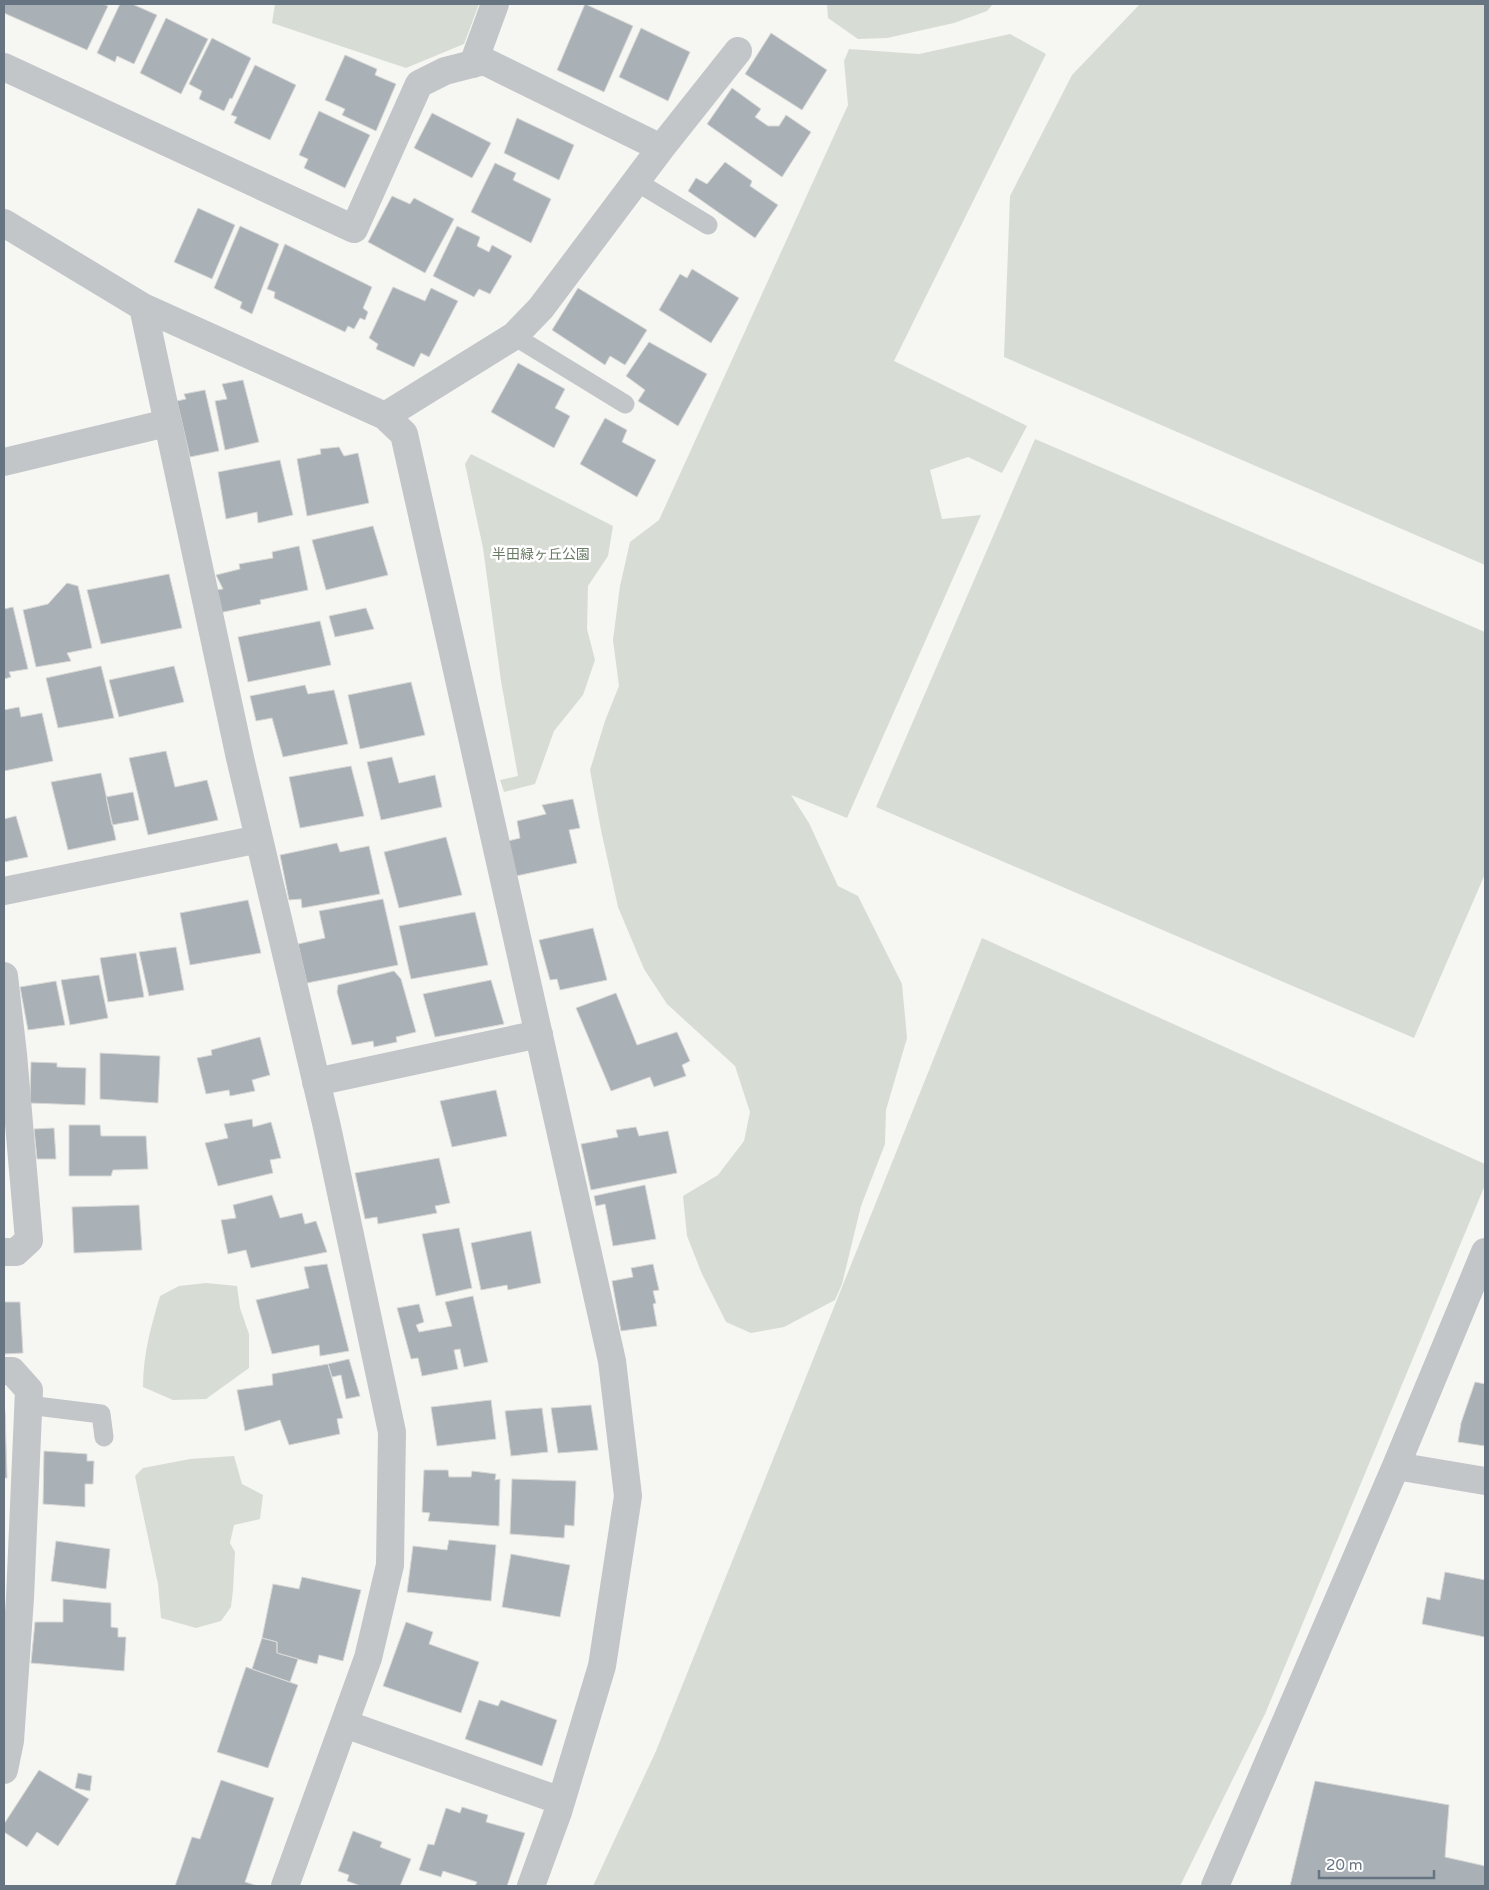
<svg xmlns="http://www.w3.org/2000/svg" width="1489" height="1890" font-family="'Varela Round','Noto Sans JP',sans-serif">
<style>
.green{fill:#d7ddd4}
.building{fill:#a9b0b6;stroke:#d8d8d6}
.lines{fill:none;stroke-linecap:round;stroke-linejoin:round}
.service{stroke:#c2c6c9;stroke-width:19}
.minor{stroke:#c2c6c9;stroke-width:28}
.tertiary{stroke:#c2c6c9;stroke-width:28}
.labels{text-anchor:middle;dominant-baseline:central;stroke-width:5;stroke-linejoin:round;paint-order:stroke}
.park-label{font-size:14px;fill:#697a65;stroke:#fff}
</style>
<rect width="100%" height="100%" fill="#f6f6f3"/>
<path class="green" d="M275 4H479L464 44 406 68 272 23Z
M827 4H993L987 11 954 23 887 38 858 39 828 18Z
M1140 4H1485V565L1004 357 1010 196 1072 75Z
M1010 34 1046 54 894 361 1027 426 1002 473 968 457 930 470 942 519 981 515 847 818 791 795 809 823 838 886 858 896 902 984 907 1038 886 1110 885 1144 861 1206 842 1284 835 1300 784 1327 751 1333 726 1322 702 1274 687 1236 683 1196 718 1175 744 1141 750 1112 735 1066 667 1004 644 969 618 907 601 830 590 770 605 721 619 686 613 640 620 586 630 542 659 520 848 105 844 61 849 49 919 54Z
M1035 439 1485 632V874L1414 1038 876 807Z
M471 454 613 526 608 556 588 586 587 629 595 660 583 695 554 731 535 784 504 792 500 780 518 776 501 681 483 548 465 464Z
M982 938 1485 1164V1185L1265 1714 1180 1886H593L656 1751Z
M206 1283 237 1286 240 1308 249 1334V1368L206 1399 173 1400 143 1387C143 1355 151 1326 160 1296L179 1286Z
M234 1456 242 1484 263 1495 260 1519 234 1525 230 1543 235 1552 233 1590 231 1607 221 1621 196 1628 161 1618 158 1584 135 1476 143 1468 190 1459Z"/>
<path class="building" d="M4 4H103L108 6 87 50 4 13Z
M120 4H132L157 15 134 64 117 56 115 62 97 53Z
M585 4 633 26 604 92 557 70Z
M166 18 208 39 181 94 140 73Z
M641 28 690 52 668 101 619 77Z
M771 33 827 70 802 110 745 74Z
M212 38 251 58 232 99 230 98 224 111 199 99 202 91 189 84Z
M345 55 377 69 375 75 396 84 376 131 342 115 345 109 325 100Z
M255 65 296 85 270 140 234 123 237 117 231 115Z
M732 88 761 109 755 117 768 126H779L786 115 811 132 782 177 707 124Z
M319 111 370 135 345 188 304 168 308 159 299 155Z
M432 113 491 143 472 178 414 148Z
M517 118 574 145 559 180 504 153Z
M725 162 752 181 750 186 778 205 755 238 688 191 696 178 707 184Z
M495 163 516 173 513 180 551 199 531 243 471 212Z
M392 196 410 204 414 198 454 219 425 273 368 242Z
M198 208 235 225 212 279 174 262Z
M240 226 279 244 252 314 240 308 242 302 214 288Z
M457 226 480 237 477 246 489 252 492 245 512 256 490 294 479 289 474 297 433 276Z
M285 244 372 287 363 308 368 312 365 320 360 318 354 329 348 326 345 332 274 298 275 292 267 289Z
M692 269 739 298 711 343 659 310 680 274 687 278Z
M393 287 425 301 431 288 458 301 429 357 421 353 414 367 376 349 378 344 369 338Z
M578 288 647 330 625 365 610 356 605 365 552 330Z
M649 342 707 374 678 426 638 401 645 390 626 376Z
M518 363 565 389 555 408 570 416 554 448 491 412Z
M243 380 259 442 225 450 215 401 227 399 222 384Z
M205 390 219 451 190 457 177 401 186 399 184 394Z
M605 418 627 430 622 442 656 460 637 497 580 464Z
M339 447 344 456 358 453 369 503 307 516 297 459 321 454 320 449Z
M280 460 293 515 258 523 257 512 226 519 218 472Z
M373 526 388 575 326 590 312 540Z
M299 546 308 590 260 600 261 604 219 613 214 590 223 589 216 575 240 569 239 564 273 558 272 552Z
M169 574 182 628 101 644 87 590Z
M67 583 78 586 92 648 67 653 71 661 36 667 23 610 48 604Z
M13 607 28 669 9 672 11 677 4 679V609Z
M366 608 374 629 335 637 329 616Z
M320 621 331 665 248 682 238 637Z
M101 666 114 718 58 728 46 678Z
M174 666 184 702 119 717 109 680Z
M411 682 425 735 360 749 348 695Z
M305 685 308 694 334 690 348 744 283 757 272 718 256 721 250 696Z
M19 707 21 717 42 713 53 761 4 771V710Z
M166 751 175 787 207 780 218 820 148 835 129 758Z
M392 757 399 783 435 775 442 807 381 820 367 762Z
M351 766 364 816 300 828 289 777Z
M101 773 116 840 68 850 51 782Z
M133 792 139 820 112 825 106 797Z
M573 799 580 828 569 830 577 863 516 876 508 841 520 838 517 821 546 814 542 805Z
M16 816 28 857 4 862V819Z
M446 837 462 895 399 908 384 852Z
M337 843 340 852 369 846 380 894 302 908 301 899 289 900 280 855Z
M383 899 398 965 307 983 298 944 325 938 319 911Z
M248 900 261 953 190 965 180 913Z
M475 912 488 965 411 979 399 926Z
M593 928 607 980 560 990 557 979 550 980 539 940Z
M176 947 184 990 149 996 139 952Z
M136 953 144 997 108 1002 100 958Z
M394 971 401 979 416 1032 396 1037 397 1042 374 1047 373 1041 352 1045 337 992 338 985Z
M99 975 108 1018 70 1025 61 980Z
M491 980 504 1024 435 1037 423 994Z
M56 981 65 1025 28 1030 20 987Z
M616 993 637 1045 677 1032 690 1061 682 1065 686 1076 654 1087 650 1077 611 1091 576 1008Z
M260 1037 270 1075 252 1080 255 1091 230 1096 229 1090 206 1094 197 1058 212 1055 211 1050Z
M100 1053 160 1056 158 1103 100 1099Z
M31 1062 57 1063V1067L86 1068 85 1105 30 1103Z
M496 1090 507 1136 452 1147 440 1101Z
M252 1119 253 1127 271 1122 281 1158 270 1160 273 1173 218 1186 205 1143 228 1138 224 1124Z
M69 1125H100L101 1136H146L148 1169 113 1170 111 1176H69Z
M636 1127 639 1136 668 1131 677 1173 591 1190 581 1144 618 1137 616 1130Z
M54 1128 56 1159H37L34 1129Z
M439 1158 450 1203 435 1206 437 1213 378 1224 377 1217 365 1219 355 1173Z
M645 1185 656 1239 613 1246 605 1204 596 1206 594 1196Z
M272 1195 280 1218 302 1213 305 1224 316 1221 327 1252 251 1268 246 1250 228 1254 221 1220 236 1218 233 1205Z
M139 1205 142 1250 74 1253 72 1207Z
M459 1228 472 1288 436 1296 422 1234Z
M531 1231 541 1283 508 1290 507 1285 481 1290 471 1243Z
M327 1264 349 1351 320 1356 319 1345 272 1354 256 1300 309 1288 304 1267Z
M653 1264 659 1290 653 1291 656 1303 653 1304 657 1326 621 1331 612 1281 633 1277 631 1268Z
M473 1296 488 1362 464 1367 460 1349 454 1350 458 1369 422 1376 418 1358 411 1359 397 1308 419 1304 424 1322 416 1325 419 1332 452 1326 445 1302Z
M4 1302H20L23 1353 4 1354Z
M349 1359 360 1396 346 1399 341 1375 332 1377 328 1364Z
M328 1364 343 1418 337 1419 340 1434 289 1445 280 1420 245 1431 237 1390 273 1385 272 1374Z
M1475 1382 1485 1384V1446L1458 1442 1461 1423Z
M491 1400 496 1439 437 1446 431 1407Z
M591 1405 598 1450 558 1453 551 1408Z
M542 1408 548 1452 511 1456 505 1411Z
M4 1411H5L7 1478H4Z
M44 1451 87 1454V1461H94L93 1484H85V1507L43 1504Z
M424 1470H448L449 1477H471L472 1471 496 1474 495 1480 500 1479 499 1526 428 1521 430 1513 422 1512Z
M512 1479 576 1481 574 1526 565 1525 564 1538 510 1534Z
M449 1540 496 1545 491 1601 407 1592 413 1546 447 1550Z
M56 1541 110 1549 106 1589 51 1581Z
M511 1554 570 1565 560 1617 502 1607Z
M1445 1572 1485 1580V1637L1422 1624 1427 1597 1440 1600Z
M302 1577 361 1590 343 1661 319 1655 317 1664 298 1659 277 1653V1642L262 1638 273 1584 299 1589Z
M63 1599 111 1603V1627L118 1628V1637H126L124 1671 31 1663 35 1622H63Z
M406 1622 433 1632 429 1644 479 1662 461 1713 383 1686Z
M262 1638 277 1642V1653L298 1659 290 1682 252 1669Z
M246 1667 298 1685 268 1768 217 1752Z
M479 1700 498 1706 501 1700 557 1720 542 1766 465 1739Z
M39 1770 89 1799 58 1846 37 1832 27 1847 4 1832V1824Z
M78 1773 92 1776 90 1791 75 1788Z
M221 1780 274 1798 245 1882 258 1886H175L192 1837 200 1839Z
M1315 1781 1449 1805 1445 1857 1485 1866V1886H1290Z
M462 1807 488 1815 486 1822 525 1833 507 1886H475L477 1882 443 1871 441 1877 419 1870 428 1844 434 1845 446 1808 460 1813Z
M353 1831 382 1842 380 1847 411 1859 400 1886H361L347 1881 349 1875 338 1871Z"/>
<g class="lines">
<path class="service" d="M637 182 708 225
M514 336 625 404
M28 1405 101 1414 104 1437"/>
<path class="minor" d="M473 64 495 4
M4 67 354 229 419 84 445 71 484 61 661 148 541 308 514 336 385 416
M661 148 738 51
M4 223 143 307 385 416 404 434 612 1361 628 1496 602 1666 558 1812 531 1886
M143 307 240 758 327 1127 392 1432 390 1565 368 1658 285 1886
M4 462 167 423
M4 891 259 839
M4 976 13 1054 29 1240 16 1252H4
M316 1082 539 1034
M4 1371H12L29 1390 20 1598 10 1741 4 1770
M345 1724 561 1801"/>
<path class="tertiary" d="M1396 1466 1485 1481
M1215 1886 1396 1466 1485 1252"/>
</g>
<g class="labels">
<g class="park-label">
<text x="541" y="554">半田緑ヶ丘公園</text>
</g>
</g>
<rect width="1489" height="1890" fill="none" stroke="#677582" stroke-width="10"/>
<path d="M1319 1870v8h115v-8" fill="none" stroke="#677582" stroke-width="2.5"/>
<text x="1326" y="1870" font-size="15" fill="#677582" stroke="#ffffff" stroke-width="4" paint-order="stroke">20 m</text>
</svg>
